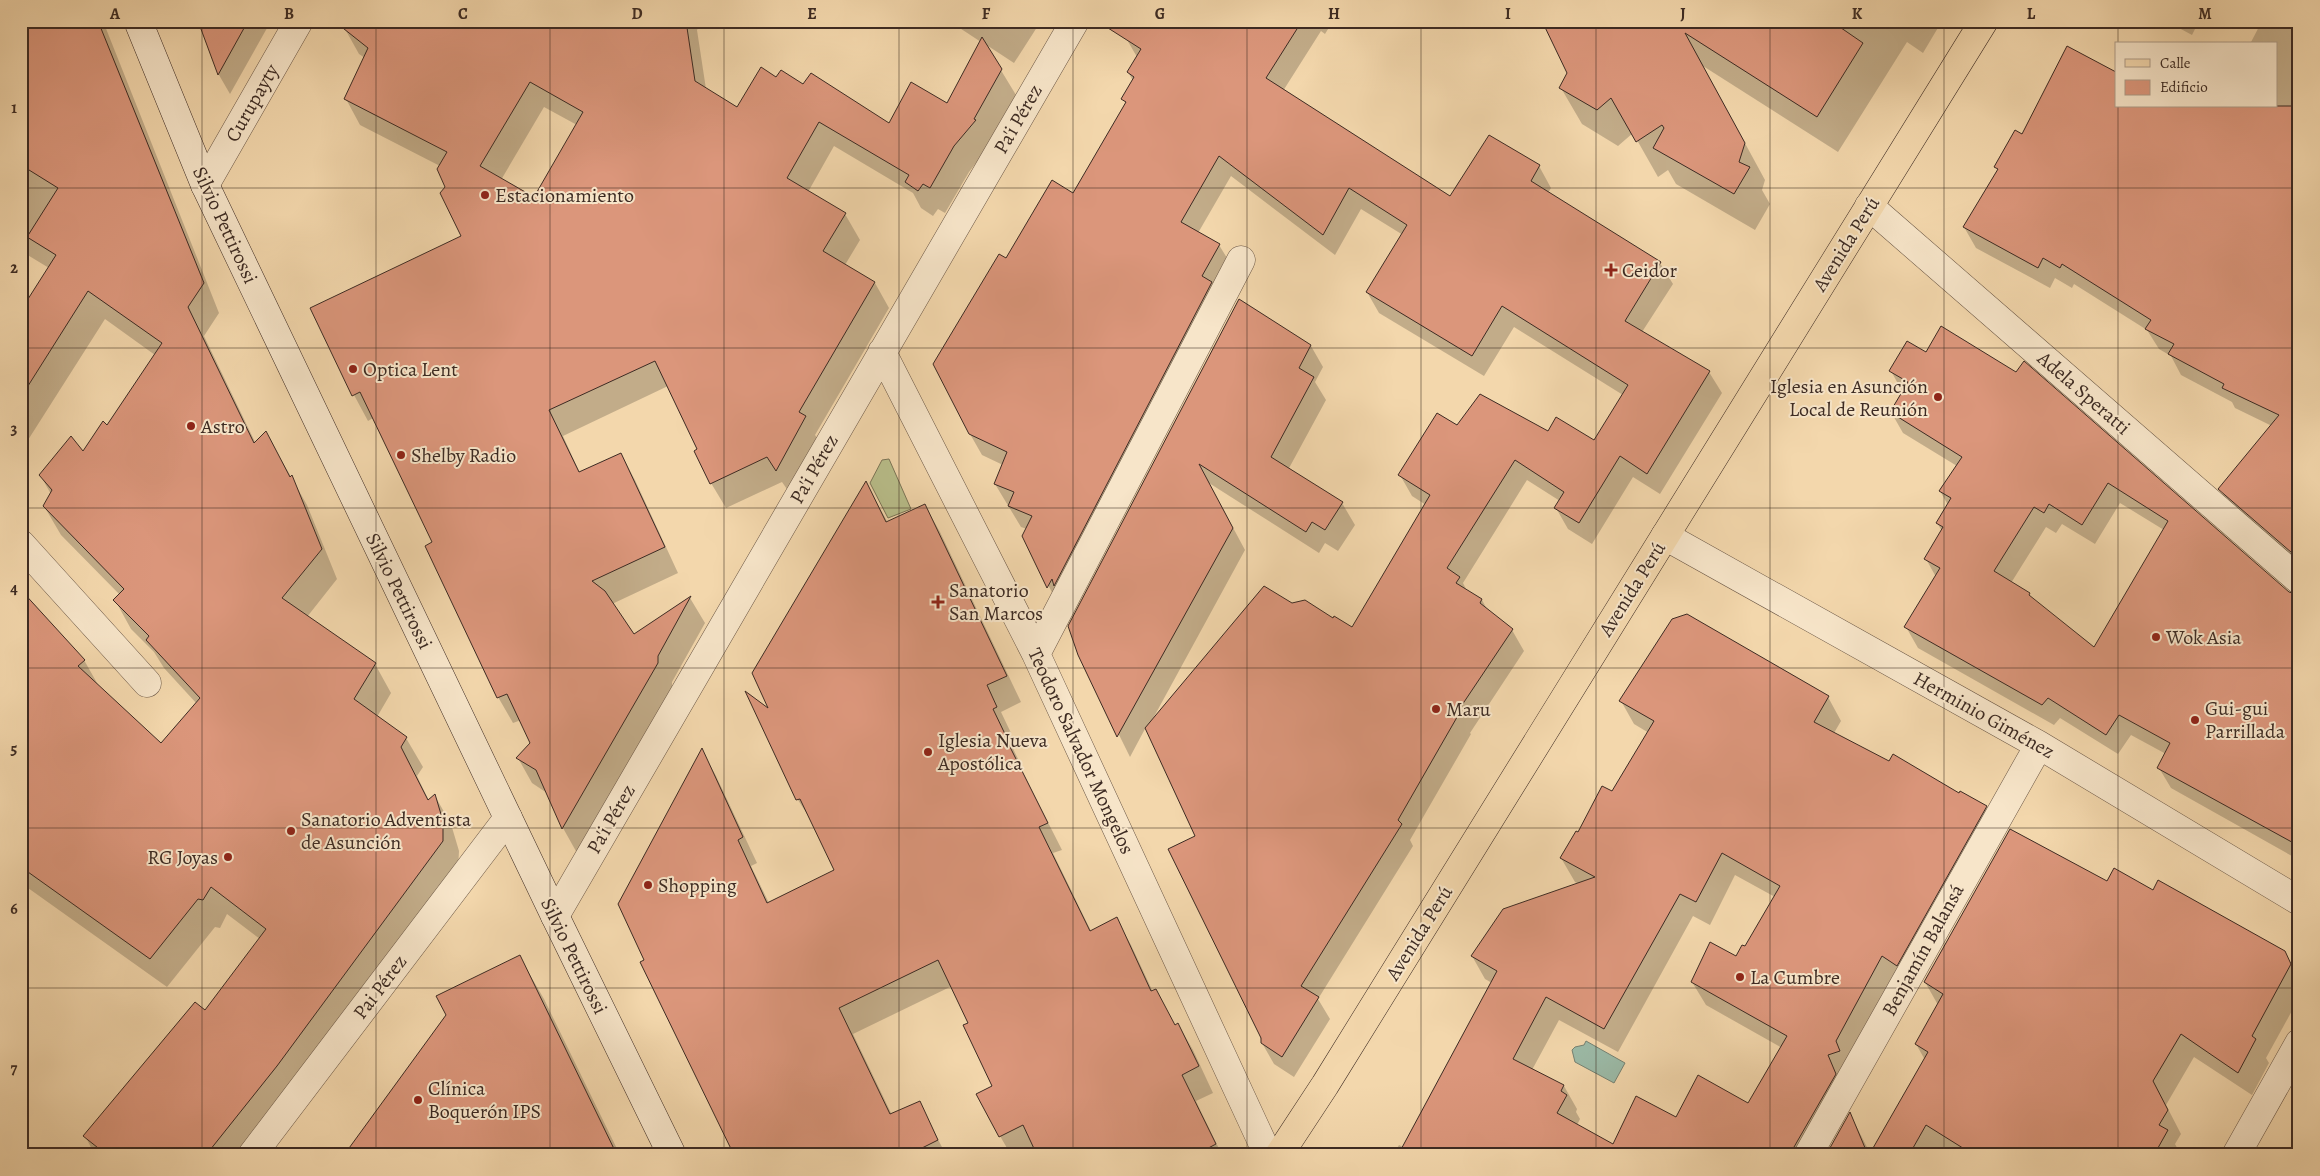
<svg xmlns="http://www.w3.org/2000/svg" width="2320" height="1176" font-family="Alegreya,serif">
<style>
.green{fill:#b9bf8b;stroke:#7b7557}
.water{fill:#9bbaa7;stroke:#758172}
.shadow{fill:#0003;fill-rule:evenodd}
.building{fill:#db967b;stroke:#3d2b23;fill-rule:evenodd}
.lines{fill:none;stroke-linecap:round;stroke-linejoin:round}
.street-casing{stroke:#6a5645;stroke-width:29}
.secondary-casing{stroke:#3d2b23;stroke-width:29}
.primary-casing{stroke:#3d2b23;stroke-width:29}
.street{stroke:#f7e5c9;stroke-width:28}
.secondary{stroke:#f7e5c9;stroke-width:28}
.primary{stroke:#f3d7ac;stroke-width:28}
.grid{fill:none;stroke:#3d2b23;stroke-width:1;stroke-opacity:0.55}
.poi-dot{fill:#8f2418;stroke:#f7e5c9;stroke-width:2}
.labels{text-anchor:middle;dominant-baseline:central;stroke-width:4;stroke-linejoin:round;paint-order:stroke}
.street-label{font-size:20px;fill:#3d2b23;stroke:#f7e5c9}
.poi-label{font-size:20px;fill:#3d2b23;stroke:#f7e5c9;text-anchor:start}
.neatline{fill:none;stroke:#3d2b23;stroke-width:2}
.grid-label{font-size:16px;text-anchor:middle;font-weight:bold;fill:#3d2b23}
</style>
<rect width="100%" height="100%" fill="#f3d7ac"/>
<filter id="stains"><feTurbulence type="fractalNoise" baseFrequency=".004" numOctaves="4"/><feColorMatrix values="0 0 0 0 .2 0 0 0 0 .09 0 0 0 0 .02 0 0 0 .5 -.17"/></filter>
<radialGradient id="worn" r=".72"><stop offset=".6" stop-color="#630" stop-opacity="0"/><stop offset="1" stop-color="#630" stop-opacity=".3"/></radialGradient>
<path class="green" d="M889 459 911 509 888 518 870 483 882 460Z"/>
<path class="water" d="M1586 1041 1625 1063 1614 1083 1575 1062 1572 1050 1575 1047 1584 1045Z"/>
<path class="shadow" d="M21 21H103L219 313 204 336 256 444 266 433 307 505 337 579 307 617 375 664 391 693 377 717 406 738 423 767 417 776 429 801 435 796 451 824 459 851 458 870 245 1155H95L85 1136 205 1012 260 939 227 914 220 928 215 927 167 987 21 883V592L84 660 101 690 161 745 197 704 164 668 154 652 131 629 115 600 120 595 61 535 44 506 51 494 40 475 83 453 107 427 155 355 105 319 21 451V312L49 268 21 251Z
M199 21H271L230 94 219 75Z
M349 21H702L697 30 706 89 738 108 777 79 803 86 890 125 947 105 981 42 949 21H1041L1014 63 985 44 1016 95 989 146 969 172 945 213 938 209 933 216 921 208 913 193 834 146 808 192 845 214 860 240 845 265 875 283 889 308 815 435 820 442 791 495 782 482 726 508 711 483 699 450 668 386 563 436 580 473 621 454 635 480 678 573 612 604 633 636 690 598 705 623 672 682V689L577 853 563 828 547 793 532 783 518 758 531 743 521 720 513 723 498 697 434 543 373 418 368 421 354 395 463 237 440 166 360 125 346 99 365 58 359 54 345 29ZM544 107 577 125 534 199 501 180Z
M1135 21H1333L1325 34 1321 31 1283 91 1451 198 1539 166 1551 188 1548 193 1660 263 1673 284 1642 332 1709 372 1722 393 1660 494 1633 477 1592 544 1568 529 1556 508 1560 501 1527 480 1463 583 1467 591 1482 600 1488 611 1512 630 1524 651 1470 733 1471 734 1410 840 1413 846 1318 999 1330 1019 1294 1077 1274 1064 1262 1043 1196 836 1146 727 1130 757 1079 654 1239 300 1311 346 1323 367 1315 382 1326 400 1288 470 1342 503 1355 525 1338 551 1325 543 1319 553 1209 483 1245 550 1150 724 1292 604 1352 629 1426 505 1412 496 1400 475 1457 427 1548 432 1595 442 1623 395 1514 327 1484 376 1379 313 1367 292 1403 235 1361 209 1335 255 1231 176 1198 233 1219 245 1232 266 1060 608 1023 536 1027 529 1021 527 995 484 1003 465 982 455 970 434 1006 260 1074 195 1126 104 1123 99 1133 81 1128 72 1137 57 1126 38Z
M1679 21H1942L1923 53 1907 42 1838 152 1703 66 1765 180 1762 190 1770 204 1755 230 1676 184 1668 170 1658 177 1633 133 1618 146 1582 124 1561 88Z
M2166 21H2199L2192 35Z
M2262 21H2299V568L2232 510 2220 489 2272 426 2235 408 2232 402 2181 375 2171 356 2159 349 2147 330 2074 284 2072 288 2055 278 2050 288 1976 248 1964 227 1998 171 1996 167 2022 136 2068 48 2116 74V106H2276V44H2250Z
M1908 343 2288 593 2299 596V860L2171 788 2159 768 2166 754 2131 735 2118 754 2060 718 2054 725 1918 648 1906 627 1936 577 1926 559 1942 531 1937 523 1948 505 1940 491 1957 466 1903 433 1891 412 1902 391 1891 371ZM2120 503 2164 530 2094 649 2032 599 2029 594 2011 583 2046 527 2056 533 2062 524 2095 544Z
M866 483 888 523 925 506 940 532 1021 702 1001 712 1011 733 1007 736 1019 761H1017L1062 850 1053 853 1091 931 1116 919 1131 945 1153 992 1175 1026 1178 1024 1193 1050 1213 1093 1196 1101 1222 1155H1038L1037 1151 1030 1155H1011L1000 1136 993 1087 970 1024 952 986 853 1034 892 1115 919 1102 946 1155H735L646 960 702 751 716 776 757 863 751 866 769 903 835 871 814 825 798 800 748 694 772 711Z
M1828 697 1841 721 1834 733 1890 763 1986 807 1999 830 1816 1155H1393L1399 1145 1403 1147 1492 983 1485 979 1472 956 1579 884 1575 882 1561 858 1613 793 1649 733 1634 724 1621 701ZM1735 875 1775 897 1746 948 1736 958 1692 982 1706 1005 1782 1048 1749 1104 1677 1118 1613 1145 1577 1125 1580 1119 1576 1112 1577 1109 1564 1086 1532 1070 1559 1020 1618 1052 1693 916 1710 925Z
M2107 883 2153 892 2284 952 2299 977V998L2266 1058 2269 1063 2252 1095 2194 1057 2166 1105 2181 1134 2175 1144 2181 1155H1871L1925 1060 1916 1044 1938 1005 1925 982Z
M519 956 544 999 620 1155H345Z
M1850 1114 1871 1155H1827Z
M2299 1141V1155H2291Z"/>
<path class="building" d="M21 21H98L204 283 188 307 254 443 266 431 290 477 292 475 322 549 282 598 376 663 354 699 407 737 401 747 428 800 435 794 443 821V841L277 1066 206 1155H107L83 1136 195 1002 205 1010 266 929 211 887 203 900 198 899 150 959 21 867V590L85 660 78 666 161 743 200 698 146 640 149 636 113 600 124 589 43 506 52 490 39 475 71 436 83 451 103 421 107 425 162 343 88 291 21 397V310L56 255 27 237 58 188 21 165Z
M198 21H248L218 75Z
M334 21H686L695 81 737 107 761 67 776 77 781 70 803 84 811 73 889 123 911 82 947 103 982 37 1002 69 974 119 976 120 954 146 930 188 923 184 918 191 905 182 909 175 819 122 787 178 846 213 823 251 875 282 799 412 806 416 776 471 767 457 710 484 694 451 697 449 655 361 549 410 579 472 621 453 665 547 592 581 605 591 634 634 691 596 658 656V663L562 829 536 770 516 758 530 743 507 694 497 698 425 546 432 542 360 392 352 396 310 308 461 236 440 193 445 187 437 169 447 152 344 99 368 48ZM530 82 583 112 534 197 480 166Z
M1097 21H1302L1266 78 1450 196 1489 135 1540 165 1531 181 1661 262 1625 321 1710 371 1647 474 1620 456 1579 523 1554 508 1564 492 1515 460 1447 568 1460 577 1456 583 1482 599 1480 603 1513 629 1458 711 1460 712 1398 820 1402 824 1301 986 1319 997 1282 1057 1261 1043V1038L1168 849 1195 836 1145 728 1264 586 1292 603 1305 600 1333 618 1334 616 1352 627 1430 495 1398 475 1437 413 1457 425 1480 394 1548 431 1556 417 1594 440 1628 385 1502 306 1472 356 1366 292 1407 225 1349 188 1323 235 1219 156 1181 222 1220 244 1202 276 1212 282 1054 586 1052 579 1047 588 1022 536 1032 516 1008 506 1014 492 994 484 1007 452 969 434 933 364 999 254 1006 258 1052 180 1073 193 1126 102 1121 99 1134 77 1127 72 1141 49Z
M1542 21H1831L1863 43 1817 117 1685 33 1745 143 1739 162 1750 167 1734 194 1653 148 1664 128 1662 125 1636 142 1611 98 1597 110 1559 88 1567 73Z
M2067 46 2116 72V106H2299V559L2218 489 2279 415 2222 388 2224 384 2168 354 2174 344 2145 329 2151 320 2062 264 2060 268 2043 258 2038 268 1963 227 1998 169 1994 167 2015 130 2022 134Z
M1239 299 1311 345 1299 368 1314 377 1271 457 1343 502 1325 530 1312 522 1306 532 1199 464 1233 528 1117 737 1078 655 1068 626Z
M1941 326 2016 372 2024 361 2289 592 2299 595V846L2157 768 2170 743 2119 715 2106 735 2048 698 2042 705 1904 627 1940 568 1924 559 1943 527 1936 523 1951 498 1939 491 1962 457 1890 412 1908 382 1889 371 1907 341 1926 352ZM2108 483 2168 521 2094 647 2029 595 2030 593 1994 571 2034 507 2044 513 2049 504 2082 525Z
M866 481 886 522 925 504 1007 676 987 685 997 707 993 709 1005 734 1004 735 1048 823 1039 827 1090 931 1117 917 1151 991 1156 989 1175 1025 1178 1023 1199 1066 1182 1075 1216 1144 1195 1155H1037L1023 1125 999 1137 976 1094 992 1086 963 1025 968 1023 938 960 839 1008 890 1114 920 1101 938 1140 908 1155H734L640 962 644 960 618 904 702 748 743 837 738 840 767 903 834 870 800 799 796 800 745 691 768 708 752 673Z
M1687 614 1829 696 1814 722 1889 761 1893 754 1959 793 1960 791 1987 806 1897 966 1882 956 1836 1041 1840 1051 1828 1055 1836 1074 1794 1147 1792 1155H1398L1497 971 1471 956 1503 909 1595 877 1560 858 1576 831 1578 832 1602 786 1612 791 1654 721 1619 701 1672 619ZM1722 853 1780 886 1745 946 1742 945 1736 956 1710 942 1691 982 1787 1036 1748 1103 1698 1075 1676 1117 1636 1096 1613 1144 1557 1113 1567 1095 1561 1091 1564 1085 1513 1059 1546 997 1604 1029 1680 894 1696 902Z
M2010 829 2107 881 2114 868 2153 890 2158 880 2285 951 2291 964 2252 1036 2256 1039 2238 1073 2181 1034 2153 1081 2168 1110 2159 1125 2168 1130 2154 1155H1974L1926 1125 1909 1155H1869L1928 1052 1915 1044 1943 994 1924 982Z
M520 955 617 1155H344L446 1015 436 996Z
M1850 1112 1868 1155H1826Z"/>
<g class="lines">
<defs>
<path id="street" d="M205 185 299 21
M1869 206 2299 580
M882 352 1036 654 1268 1155
M1665 536 2039 745 2299 901
M21 544 147 683
M1036 654 1241 260
M555 916 1075 21
M252 1155 508 818
M1808 1155 2039 745
M2236 1155 2299 1043"/>
<path id="secondary" d="M138 21 205 185 555 916 672 1155"/>
<path id="primary" d="M1279 1155 1325 1085 1984 21"/>
</defs>
<use href="#street" class="street-casing"/>
<use href="#secondary" class="secondary-casing"/>
<use href="#primary" class="primary-casing"/>
<use href="#street" class="street"/>
<use href="#secondary" class="secondary"/>
<use href="#primary" class="primary"/>
</g>
<path class="grid" d="M202 21V1155M376 21V1155M550 21V1155M724 21V1155M899 21V1155M1073 21V1155M1247 21V1155M1421 21V1155M1596 21V1155M1770 21V1155M1944 21V1155M2118 21V44M2118 106V1155M21 188H2299M21 348H2299M21 508H2299M21 668H2299M21 828H2299M21 988H2299"/>
<g class="poi-dot">
<circle cx="485" cy="195" r="5"/>
<path d="M1608.5 262.5h5v5h5v5h-5v5h-5v-5h-5v-5h5z"/>
<circle cx="353" cy="369" r="5"/>
<circle cx="1938" cy="397" r="5"/>
<circle cx="191" cy="426" r="5"/>
<circle cx="401" cy="455" r="5"/>
<path d="M935.5 594.5h5v5h5v5h-5v5h-5v-5h-5v-5h5z"/>
<circle cx="2156" cy="637" r="5"/>
<circle cx="1436" cy="709" r="5"/>
<circle cx="2195" cy="720" r="5"/>
<circle cx="928" cy="752" r="5"/>
<circle cx="291" cy="831" r="5"/>
<circle cx="228" cy="857" r="5"/>
<circle cx="648" cy="885" r="5"/>
<circle cx="1740" cy="977" r="5"/>
<circle cx="418" cy="1100" r="5"/>
</g>
<g class="labels">
<g class="street-label">
<text transform="translate(252 103) rotate(-60)">Curupayty</text>
<text transform="translate(1018 119) rotate(-60)">Pa'i Pérez</text>
<text transform="translate(225 225) rotate(65)">Silvio Pettirossi</text>
<text transform="translate(1846 244) rotate(-58)">Avenida Perú</text>
<text transform="translate(2084 393) rotate(41)">Adela Speratti</text>
<text transform="translate(814 469) rotate(-60)">Pa'i Pérez</text>
<text transform="translate(1632 589) rotate(-58)">Avenida Perú</text>
<text transform="translate(399 591) rotate(64)">Silvio Pettirossi</text>
<text transform="translate(1984 715) rotate(29)">Herminio Giménez</text>
<text transform="translate(1081 751) rotate(65)">Teodoro Salvador Mongelos</text>
<text transform="translate(611 819) rotate(-60)">Pa'i Pérez</text>
<text transform="translate(1419 933) rotate(-58)">Avenida Perú</text>
<text transform="translate(1923 950) rotate(-61)">Benjamín Balansá</text>
<text transform="translate(574 956) rotate(64)">Silvio Pettirossi</text>
<text transform="translate(380 987) rotate(-53)">Pai Pérez</text>
</g>
<g class="poi-label">
<text x="495" y="195">Estacionamiento</text>
<text x="1622" y="270">Ceidor</text>
<text x="363" y="369">Optica Lent</text>
<text x="1928" y="386" text-anchor="end">Iglesia en Asunción<tspan x="1928" dy="23">Local de Reunión</tspan></text>
<text x="201" y="426">Astro</text>
<text x="411" y="455">Shelby Radio</text>
<text x="949" y="590">Sanatorio<tspan x="949" dy="23">San Marcos</tspan></text>
<text x="2166" y="637">Wok Asia</text>
<text x="2205" y="708">Gui-gui<tspan x="2205" dy="23">Parrillada</tspan></text>
<text x="1446" y="709">Maru</text>
<text x="938" y="740">Iglesia Nueva<tspan x="938" dy="23">Apostólica</tspan></text>
<text x="301" y="819">Sanatorio Adventista<tspan x="301" dy="23">de Asunción</tspan></text>
<text x="218" y="857" text-anchor="end">RG Joyas</text>
<text x="658" y="885">Shopping</text>
<text x="1750" y="977">La Cumbre</text>
<text x="428" y="1088">Clínica<tspan x="428" dy="23">Boquerón IPS</tspan></text>
</g>
</g>
<rect width="2320" height="1176" fill="none" stroke="#f3d7ac" stroke-width="55"/>
<rect x="2115" y="42" width="162" height="65" fill="#f7e5c9" stroke="#ad9b87"/>
<rect x="2125" y="59" width="25" height="8" fill="#f3d7ac" stroke="#ad9b87"/>
<text x="2160" y="68" font-size="15" fill="#3d2b23">Calle</text>
<rect x="2125" y="80" width="25" height="15" fill="#db967b" stroke="#ad9b87"/>
<text x="2160" y="92" font-size="15" fill="#3d2b23">Edificio</text>
<rect x="28" y="28" width="2264" height="1120" class="neatline"/>
<g class="grid-label">
<text x="115" y="19">A</text>
<text x="289" y="19">B</text>
<text x="463" y="19">C</text>
<text x="637" y="19">D</text>
<text x="812" y="19">E</text>
<text x="986" y="19">F</text>
<text x="1160" y="19">G</text>
<text x="1334" y="19">H</text>
<text x="1508" y="19">I</text>
<text x="1683" y="19">J</text>
<text x="1857" y="19">K</text>
<text x="2031" y="19">L</text>
<text x="2205" y="19">M</text>
<text x="14" y="113">1</text>
<text x="14" y="273">2</text>
<text x="14" y="434">3</text>
<text x="14" y="594">4</text>
<text x="14" y="754">5</text>
<text x="14" y="914">6</text>
<text x="14" y="1074">7</text>
</g>
<rect width="100%" height="100%" filter="url(#stains)"/>
<rect width="100%" height="100%" fill="url(#worn)"/>
</svg>
